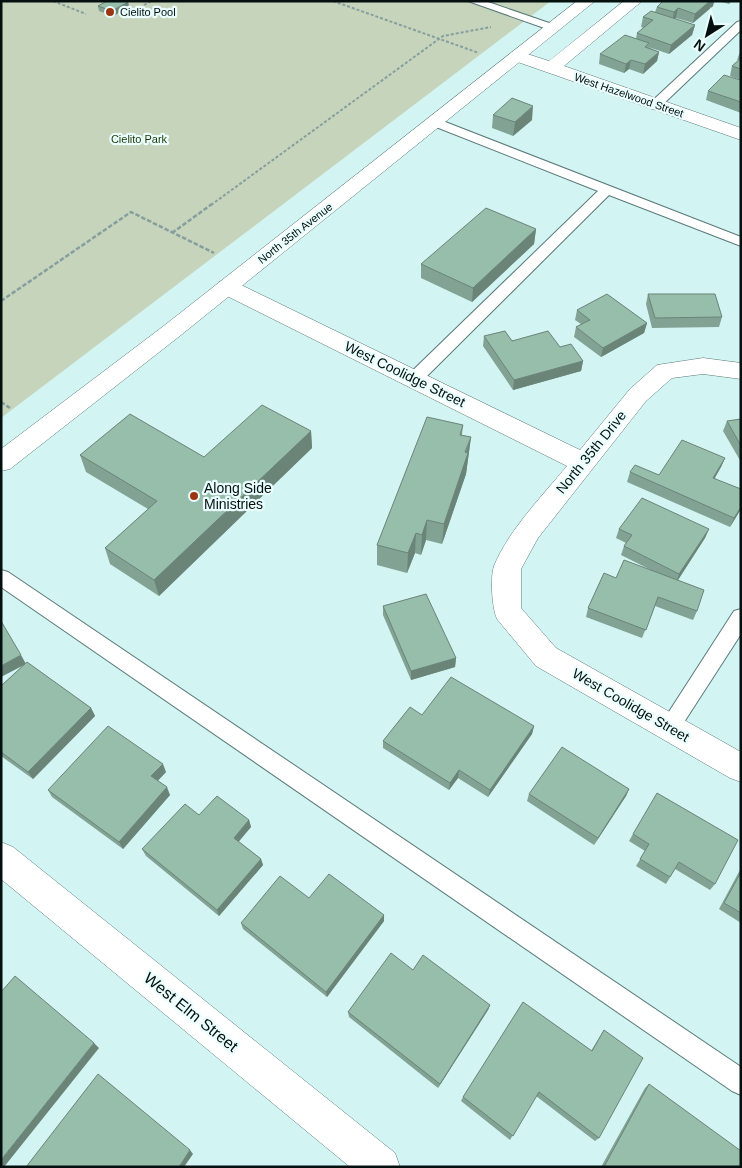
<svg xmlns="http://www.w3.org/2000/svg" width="742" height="1168" font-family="Helvetica,sans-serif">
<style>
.green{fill:#c6d4bc}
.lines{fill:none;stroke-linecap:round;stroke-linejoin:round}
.lane-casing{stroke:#5b7a7a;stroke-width:2}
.street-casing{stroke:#5b7a7a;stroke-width:1}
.secondary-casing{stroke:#5b7a7a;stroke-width:1}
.path-far1{stroke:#869f9e;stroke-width:2;stroke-dasharray:3 2;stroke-linecap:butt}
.path{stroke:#869f9e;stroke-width:2.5;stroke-dasharray:4.5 2;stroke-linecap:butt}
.lane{fill:#fff;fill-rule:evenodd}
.street{fill:#fff;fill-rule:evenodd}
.secondary{fill:#fff;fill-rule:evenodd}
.wall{fill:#82a393}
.shaded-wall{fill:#6a8478}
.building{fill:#97bdab;stroke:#6a8478}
.poi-dot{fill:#9b3411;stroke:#eafefe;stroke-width:2}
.labels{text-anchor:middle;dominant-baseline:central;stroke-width:4.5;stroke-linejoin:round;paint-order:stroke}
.far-poi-label{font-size:11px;fill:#040f0f;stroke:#eafefe;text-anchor:start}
.far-street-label{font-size:11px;fill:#040f0f;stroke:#eafefe}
.far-park-label{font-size:11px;fill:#1f3706;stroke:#eafefe}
.street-label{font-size:14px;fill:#040f0f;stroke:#eafefe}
.poi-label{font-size:14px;fill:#040f0f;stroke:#eafefe;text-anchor:start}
.near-street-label{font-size:16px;fill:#040f0f;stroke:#eafefe}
</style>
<rect width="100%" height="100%" fill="#d2f4f3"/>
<path class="green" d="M1 1H551L1 418Z"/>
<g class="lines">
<defs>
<path id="lane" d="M468 1H485L558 26 560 28 554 31 550 30Z
M741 21V30L659 108H651L649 105 651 102 737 22Z
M435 118 741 237V246L609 195 420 383 414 385 408 383 406 379 408 375 598 191 431 125 429 122 431 119Z
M1 570 8 572 741 1067V1095L732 1091 1 587Z
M741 609V634L677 733 670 736 663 733 660 727 663 721 734 611Z"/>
<path id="street" d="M624 1H642L564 66 741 128V140L512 60 509 56 512 52 518 51 549 61Z
M227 280 235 282 580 450 630 389 657 365 703 358 741 363V379L703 374 672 378 646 401 538 538 521 569V608L556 648 741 752V782L730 778 536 666 497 619C492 609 490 577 494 566 508 531 543 495 567 466L219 292 216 287 219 282Z
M1 842 13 847 395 1153 400 1167H350L1 879Z"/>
<path id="secondary" d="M577 1H595L181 335 10 469 1 471V449L165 325Z"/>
</defs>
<use href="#lane" class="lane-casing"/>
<use href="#street" class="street-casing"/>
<use href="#secondary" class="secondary-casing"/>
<path class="path-far1" d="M53 1 86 14
M333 1 479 53
M144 5 151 1
M211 205 443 36 491 27"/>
<path class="path" d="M172 233 212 204
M1 301 131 212 214 253
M1 402 10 408"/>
<use href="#lane" class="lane"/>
<use href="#street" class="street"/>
<use href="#secondary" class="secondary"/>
</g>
<path class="wall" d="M663 1H714L713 6 693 23 676 18 675 19 695 25 692 35 669 54 648 47 659 52 657 61 643 74 629 69 624 73 599 64 600 54 636 39 637 33 644 28 641 27 643 17 655 12 657 7Z
M718 1H732L729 4Z
M128 2 129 7 113 16 99 11 98 6Z
M741 49V113L706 100 708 91 741 80 730 76 732 66 739 60H737Z
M493 115 532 120 513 136 492 128Z
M536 229 534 244 472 302 421 278V264Z
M648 294 722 317 719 327 652 328 646 304Z
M577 310 647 323 644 333 601 357 574 337 576 327 581 324 575 320Z
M484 336 560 347 583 361 581 371 513 390 483 346Z
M741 419V462L723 431 727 421Z
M463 425 462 435 471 437 466 474 442 544 426 540 421 555 415 553 407 573 377 565V545Z
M311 431 312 448 159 596 110 564 105 548 148 509 86 472 80 455 204 457Z
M725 458 721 467 715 478 741 509 730 527 627 482 630 472 659 475Z
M619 529H709L705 538 678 580 697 611 693 620 655 606 642 638 586 617 588 608 616 578 651 570 621 555 624 546 626 543 616 538Z
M383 606 456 658 455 667 411 680 383 615Z
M26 663 91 708 95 716 33 779 1 756V686Z
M422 715 534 726 532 734 488 797 458 778 449 790 383 748V741Z
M166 772 158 781 170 795 123 849 52 797 48 790Z
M629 789 626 796 594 845 527 801 529 794Z
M249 820 251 827 238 841 261 859 263 865 219 916 146 856 142 849Z
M633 834 715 884 710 890 675 869 666 884 636 866 645 851 629 841Z
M741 868V923L719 909Z
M309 898 384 915V921L327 997 243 929 241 923Z
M413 970 490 1005 488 1010 438 1088 349 1017 348 1012Z
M604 1030 599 1138 595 1141 536 1096 510 1140 461 1101 463 1097 591 1051Z
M649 1084 741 1167H601L645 1088Z"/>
<path class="shaded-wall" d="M710 1H714L713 6 693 23 695 14Z
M128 2 129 7 113 16 112 11Z
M678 8 676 18 672 22 674 12Z
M695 25 692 35 669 54 671 45Z
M659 52 657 61 643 74 645 64Z
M631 60 629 69 624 73 626 64Z
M533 106 532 120 513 136 515 122Z
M536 229 534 244 472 302 473 288Z
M647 323 644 333 601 357 603 348Z
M583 361 581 371 513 390 514 380Z
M311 431 312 448 159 596 154 580Z
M471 437 466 474 442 544 444 524Z
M725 458 721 467 709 487 713 478Z
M741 507V509L730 527 734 518Z
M427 520 426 540 421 555 422 535Z
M709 529 705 538 676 583 679 574Z
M416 533 415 553 407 573 408 553Z
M21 655 26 664 1 677V666Z
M456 658 455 667 411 680V671Z
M91 708 95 716 33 779 28 772Z
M534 726 532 734 488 797 490 790Z
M163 764 166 772 154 784 151 776Z
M459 770 458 778 449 790 450 783Z
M167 787 170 795 123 849 119 842Z
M629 789 626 796 594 845 598 838Z
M249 820 251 827 236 845 234 838Z
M261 859 263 865 219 916 217 910Z
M384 915V921L327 997 326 992Z
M490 1005 488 1010 438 1088 440 1084Z
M94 1043 99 1048 4 1167H1V1160Z
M190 1150 193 1154 184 1167H179Z"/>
<path class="building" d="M107 1H126L128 2 112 11 98 6Z
M663 1H710L695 14 678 8 674 12 657 7Z
M651 11 695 25 671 45 637 33 653 20 643 17Z
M625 35 649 43 645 47 659 52 645 64 631 60 626 64 600 54Z
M741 58V69L732 66Z
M724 75 740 80H741V102L708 91Z
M512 98 533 106 515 122 493 115Z
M486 208 536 229 473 288 421 264Z
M607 294 647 323 603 348 576 327 590 320 577 310Z
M648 294H715L722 317 655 318Z
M505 331 512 341 548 331 560 347 571 344 583 361 514 380 484 336Z
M262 405 311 431 154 580 105 548 157 501 80 455 130 414 204 457Z
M427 417 463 425 460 435 471 437 465 452 468 453 444 524 427 520 422 535 416 533 408 553 377 545Z
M741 419V446L727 421Z
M682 440 725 458 713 478 741 489V507L734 518 630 472 635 465 659 475Z
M642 498 709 529 679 574 624 546 632 535 619 529Z
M624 560 704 590 697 611 658 597 646 630 588 608 604 573 616 578Z
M426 594 456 658 411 671 383 606Z
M1 621 21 655 1 666Z
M27 662 91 708 28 772 1 752V686Z
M451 677 534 726 490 790 459 770 450 783 383 741 410 707 422 715Z
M108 726 163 764 151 776 167 787 119 842 48 790Z
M562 747 629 789 598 838 529 794Z
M657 793 738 840 715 884 679 862 670 877 640 859 649 844 633 834Z
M217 796 249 820 234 838 261 859 217 910 142 849 185 804 199 815Z
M741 872V913L724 903Z
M329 874 384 915 326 992 241 923 280 876 309 898Z
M391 953 413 970 423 955 490 1005 440 1084 348 1012Z
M15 976 94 1043 1 1160V992Z
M523 1002 592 1051 604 1030 643 1058 599 1138 539 1092 513 1136 463 1097Z
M98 1074 190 1150 179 1167H26Z
M649 1084 741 1151V1167H607L605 1165Z"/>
<g class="poi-dot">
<circle cx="110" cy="12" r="5"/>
<circle cx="194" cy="496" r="5"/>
</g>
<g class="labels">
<g class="far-poi-label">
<text x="120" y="12">Cielito Pool</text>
</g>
<g class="far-street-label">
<text transform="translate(629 95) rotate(19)">West Hazelwood Street</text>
<text transform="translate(295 233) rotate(-38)">North 35th Avenue</text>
</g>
<g class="far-park-label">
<text x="139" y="139">Cielito Park</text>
</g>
<g class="street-label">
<text transform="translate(405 374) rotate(26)">West Coolidge Street</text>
<text transform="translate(591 452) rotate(-51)">North 35th Drive</text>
<text transform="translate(631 705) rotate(30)">West Coolidge Street</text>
</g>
<g class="poi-label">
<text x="204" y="488">Along Side<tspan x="204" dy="16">Ministries</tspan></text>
</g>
<g class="near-street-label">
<text transform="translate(191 1012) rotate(39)">West Elm Street</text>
</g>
</g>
<rect width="742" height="1168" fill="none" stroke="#040f0f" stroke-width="5"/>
<g transform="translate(707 35) rotate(216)" stroke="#eafefe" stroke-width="4" paint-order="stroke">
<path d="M0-4L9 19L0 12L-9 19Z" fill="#040f0f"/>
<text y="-8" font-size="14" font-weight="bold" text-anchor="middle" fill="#040f0f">N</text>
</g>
</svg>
